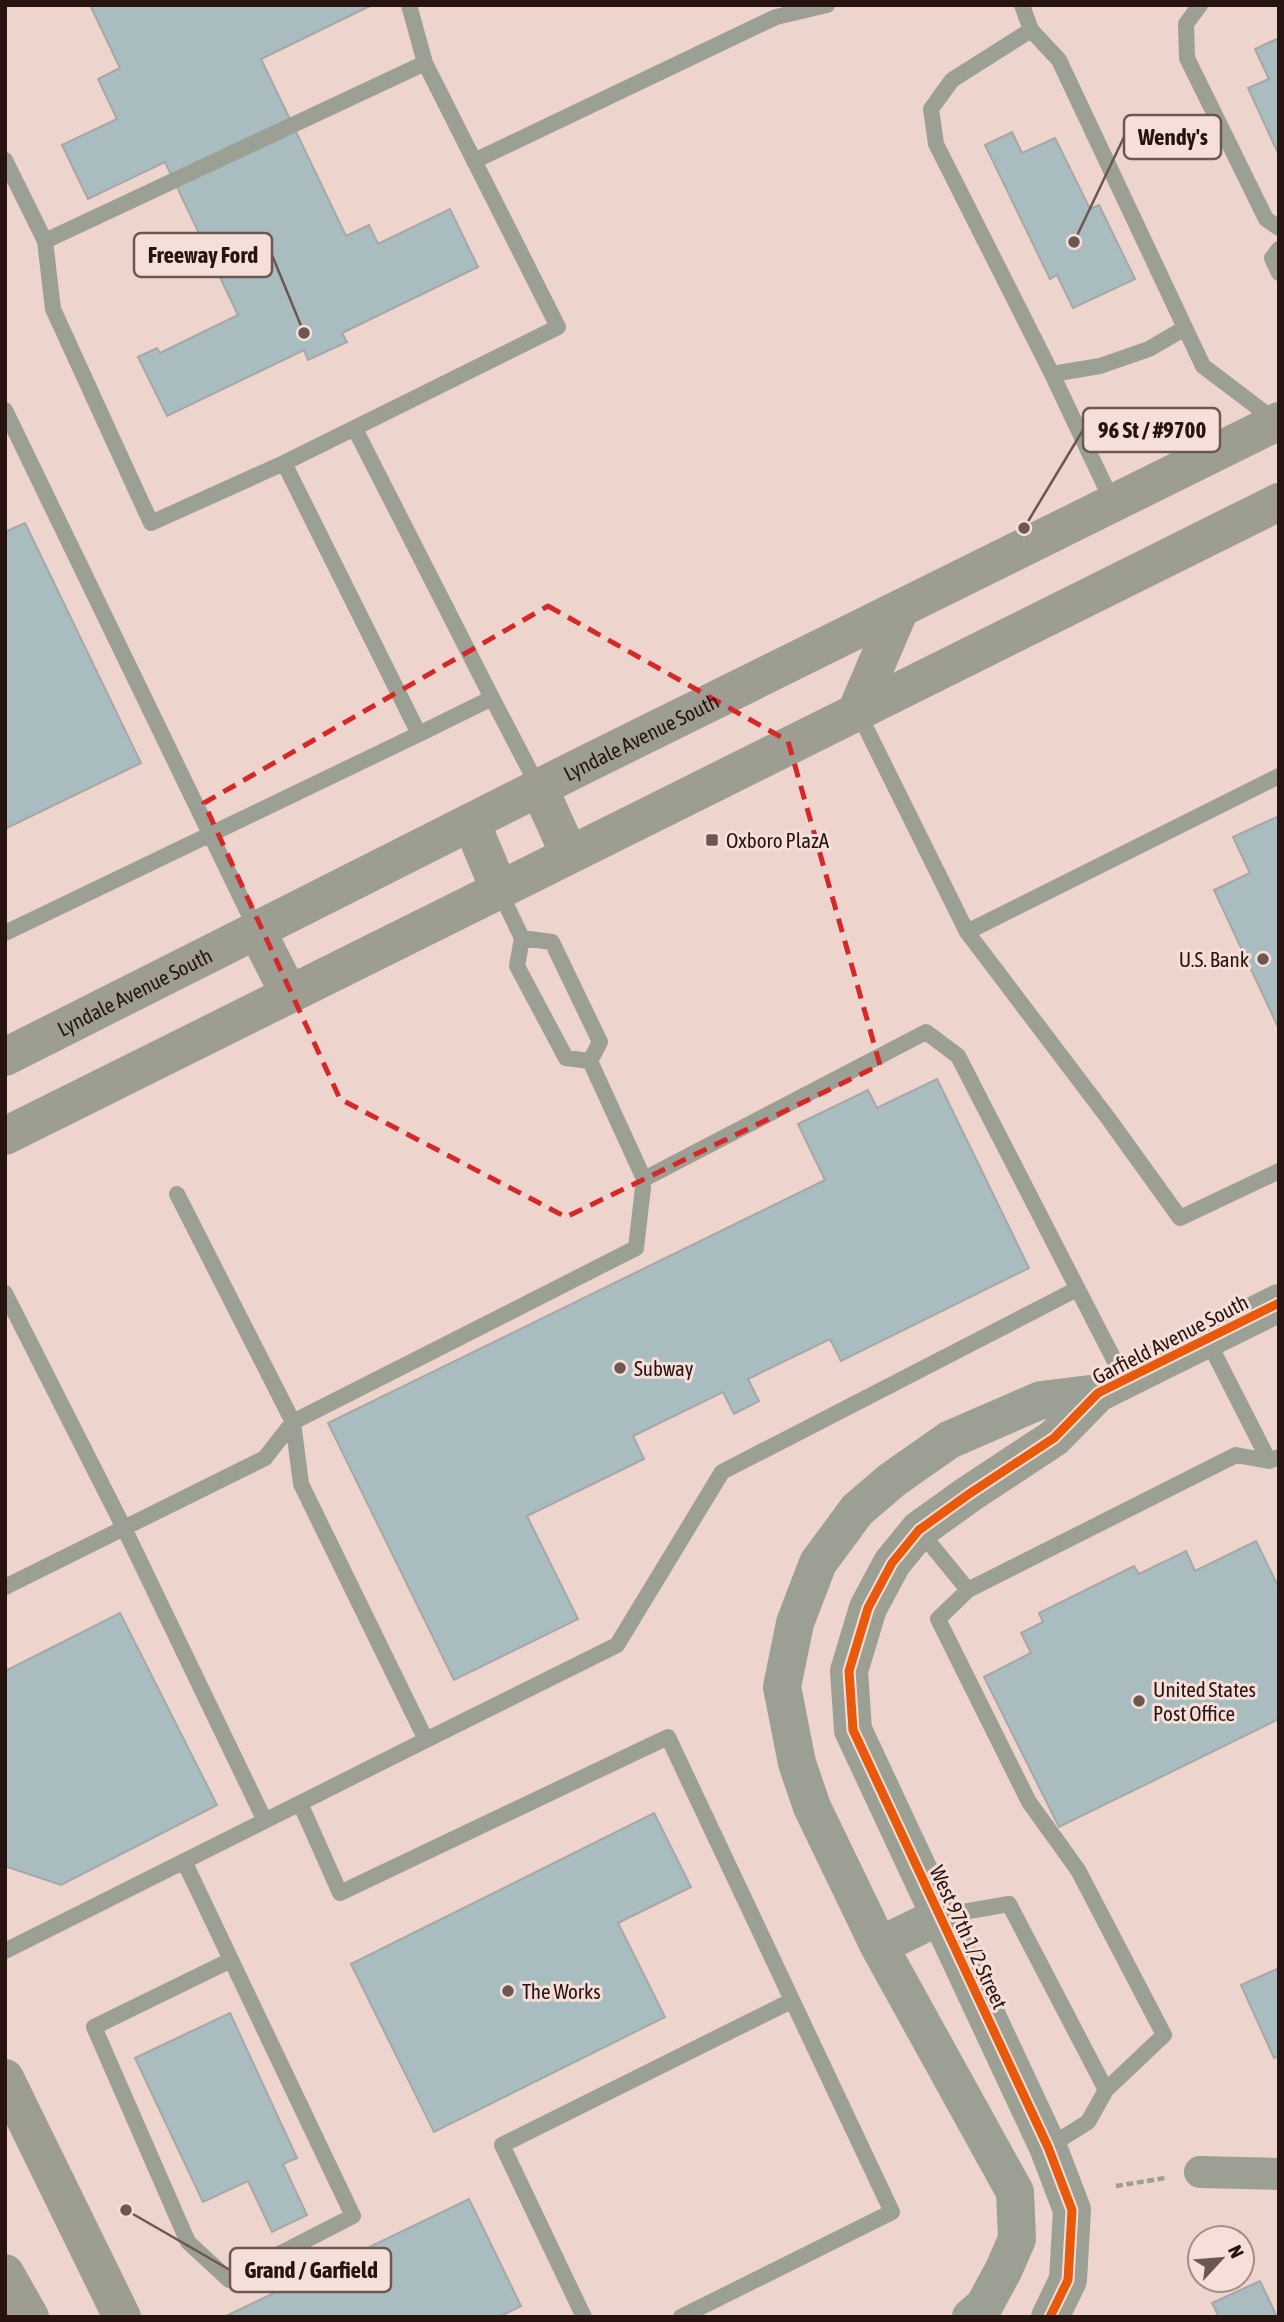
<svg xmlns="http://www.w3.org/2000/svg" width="1284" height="2322" font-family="'Asap Condensed',sans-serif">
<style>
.building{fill:#a9bdc0;stroke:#a6a7a6;stroke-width:2}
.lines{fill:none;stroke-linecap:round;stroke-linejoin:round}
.path{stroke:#9f9d94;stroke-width:4.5;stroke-dasharray:7 3.5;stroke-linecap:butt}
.service{stroke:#9c9f94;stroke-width:16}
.minor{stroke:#9c9f94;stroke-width:32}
.tertiary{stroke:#9c9f94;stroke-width:38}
.secondary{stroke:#9d9d92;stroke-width:38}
.cycleway-casing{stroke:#f7dfd9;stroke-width:13}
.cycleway{stroke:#e8590c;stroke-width:9}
.marked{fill:none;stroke:#d62828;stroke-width:5;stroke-dasharray:14 9;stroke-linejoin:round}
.poi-dot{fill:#6c5752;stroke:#f7dfd9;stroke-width:2.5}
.labels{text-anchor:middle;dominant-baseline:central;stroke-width:6;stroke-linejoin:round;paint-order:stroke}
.street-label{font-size:21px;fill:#27130f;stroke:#f7dfd9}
.poi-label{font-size:21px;fill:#27130f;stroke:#f7dfd9;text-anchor:start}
.leader{fill:none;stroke:#6c5752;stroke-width:2.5}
.callout-dot{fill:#6c5752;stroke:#f7dfd9;stroke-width:2.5}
.callout{fill:#f7dfd9;stroke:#6c5752;stroke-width:2.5}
.callout-label{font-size:23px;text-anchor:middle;font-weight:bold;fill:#27130f}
</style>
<rect width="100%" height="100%" fill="#edd4cd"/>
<path class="building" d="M90 5H372L261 59 346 236 369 225 378 244 450 209 478 267 342 333 347 342 308 360 304 350 167 416 138 357 157 348 160 353 238 315 165 162 88 199 62 145 117 119 98 79 120 68Z
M1279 38V155L1248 88 1269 79 1255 49Z
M1012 132 1022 153 1055 138 1090 209 1099 205 1135 279 1073 308 1057 275 1050 279 985 145Z
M25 523 141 763 5 829V532Z
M1279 816V1029L1214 890 1250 873 1233 837Z
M937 1079 1029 1268 841 1361 830 1339 748 1379 759 1401 734 1414 723 1392 633 1436 644 1459 527 1516 578 1619 454 1680 328 1423 825 1180 798 1124 868 1090 877 1108Z
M1256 1541 1279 1588V1719L1059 1827 984 1677 1031 1653 1021 1633 1043 1622 1039 1613 1134 1566 1139 1574 1186 1551 1195 1571Z
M120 1613 217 1805 61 1885 7 1867 5 1864V1671Z
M654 1813 691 1887 618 1923 665 2017 434 2132 351 1964Z
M1279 1968V2056L1274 2058 1241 1985Z
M230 2013 297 2158 283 2164 307 2215 272 2232 248 2181 203 2202 135 2058Z
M469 2199 521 2306 499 2317H224Z
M1260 2281 1277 2317H1219L1212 2303Z"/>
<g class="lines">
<path class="path" d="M1116 2186 1165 2178"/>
<path class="service" d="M1022 5 1031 30 1059 60 1203 366 1277 422
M1200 5 1186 24 1187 58 1266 219 1279 228
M1031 30 952 80 931 109 936 144 1052 374 1113 503
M5 160 45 241 53 309 151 523 284 463 419 734 5 933
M474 161 776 17 827 5
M45 241 425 63
M1279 249 1272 258 1279 273
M1052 374 1100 366 1149 349 1185 328
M5 410 257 931
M355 429 492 698
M280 465 558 327 425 63 409 5
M857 710 967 932 1279 776
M419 734 492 698 539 788
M499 890 522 938
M967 932 1108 1118 1180 1218 1279 1171
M522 938 552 942 600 1042 590 1061 566 1058 517 966Z
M590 1061 644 1179
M177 1194 293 1422 301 1484 426 1740 617 1645 722 1472 1077 1289
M5 1293 124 1528 265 1821
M1207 1339 1269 1461
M919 1530 968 1590
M5 1587 265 1458 293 1422 636 1248 644 1179 926 1032 958 1056 1124 1379
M300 1803 340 1893 668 1737 892 2212 681 2317
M184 1861 353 2216 229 2280 188 2242 94 2027 231 1960
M940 1916 1009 1904 1106 2090 1088 2122 1048 2147
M5 1951 426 1740
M1106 2090 1164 2035 1078 1870 1029 1802 938 1619 968 1590 1236 1455 1269 1461 1279 1457
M584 2317 502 2145 791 2001"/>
<path class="minor" d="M1200 2172 1279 2174"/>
<path class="tertiary" d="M879 1946 940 1916
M971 2317 984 2306 1004 2269 1017 2239 1015 2192 879 1946 812 1807 797 1763 782 1687 795 1623 818 1563 857 1510 892 1480 949 1440 1041 1400 1098 1393
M1050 2317 1068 2280 1072 2210 1048 2147 853 1730 849 1671 868 1608 892 1563 919 1530 969 1494 1054 1438 1098 1393 1279 1303"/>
<g class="secondary">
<path d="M857 710 900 609"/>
<path d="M539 788 569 854"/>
<path d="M471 822 499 889"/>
<path d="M257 931 289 994"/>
<path id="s1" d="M5 1057 578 768 1279 421"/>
<path d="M5 1136 1279 502"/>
<path d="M5 2078 122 2317"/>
<path d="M5 2273 30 2317"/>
</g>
<defs>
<path id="cycleway" d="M1050 2317 1068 2280 1072 2210 1048 2147 853 1730 849 1671 868 1608 892 1563 919 1530 969 1494 1054 1438 1098 1393 1279 1303"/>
</defs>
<use href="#cycleway" class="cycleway-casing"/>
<use href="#cycleway" class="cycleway"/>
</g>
<path class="marked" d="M548 606 788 741 880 1065 566 1217 340 1099 204 803Z"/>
<g class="poi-dot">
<rect x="705" y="833" width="14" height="14" rx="3.5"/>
<circle cx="1263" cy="959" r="7"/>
<circle cx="620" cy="1368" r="7"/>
<circle cx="1139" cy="1701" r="7"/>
<circle cx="508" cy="1991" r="7"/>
</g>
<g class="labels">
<g class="street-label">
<text stroke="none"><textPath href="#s1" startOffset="712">Lyndale Avenue South</textPath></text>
<text stroke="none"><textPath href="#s1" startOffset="145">Lyndale Avenue South</textPath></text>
<text transform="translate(1170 1339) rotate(-27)">Garfield Avenue South</text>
<text transform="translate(969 1937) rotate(65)">West 97th 1/2 Street</text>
</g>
<g class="poi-label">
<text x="726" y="840">Oxboro PlazA</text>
<text x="1249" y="959" text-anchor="end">U.S. Bank</text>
<text x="634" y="1368">Subway</text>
<text x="1153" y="1689">United States<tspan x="1153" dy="24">Post Office</tspan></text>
<text x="522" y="1991">The Works</text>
</g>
</g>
<path class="leader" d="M1074 242L1124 137M304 333L272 255M1024 528L1083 430M126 2210L230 2270"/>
<g class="callout-dot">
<circle cx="1074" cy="242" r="7"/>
<circle cx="304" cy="333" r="7"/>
<circle cx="1024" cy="528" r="7"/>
<circle cx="126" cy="2210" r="7"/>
</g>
<g class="callout">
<rect x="1124" y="115" width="97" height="44" rx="7"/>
<rect x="134" y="233" width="138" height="44" rx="7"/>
<rect x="1083" y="408" width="137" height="44" rx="7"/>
<rect x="230" y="2248" width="161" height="44" rx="7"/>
</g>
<g class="callout-label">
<text x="1173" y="145">Wendy's</text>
<text x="203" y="263">Freeway Ford</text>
<text x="1152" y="438">96 St / #9700</text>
<text x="311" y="2278">Grand / Garfield</text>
</g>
<rect width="1284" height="2322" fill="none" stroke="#27130f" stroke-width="14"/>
<g transform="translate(1221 2259) rotate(64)"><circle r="33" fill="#f7dfd9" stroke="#a48d88" stroke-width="2"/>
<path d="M0-5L12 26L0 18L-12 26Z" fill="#6c5752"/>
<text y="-10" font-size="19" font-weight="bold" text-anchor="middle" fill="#27130f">N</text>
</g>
</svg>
